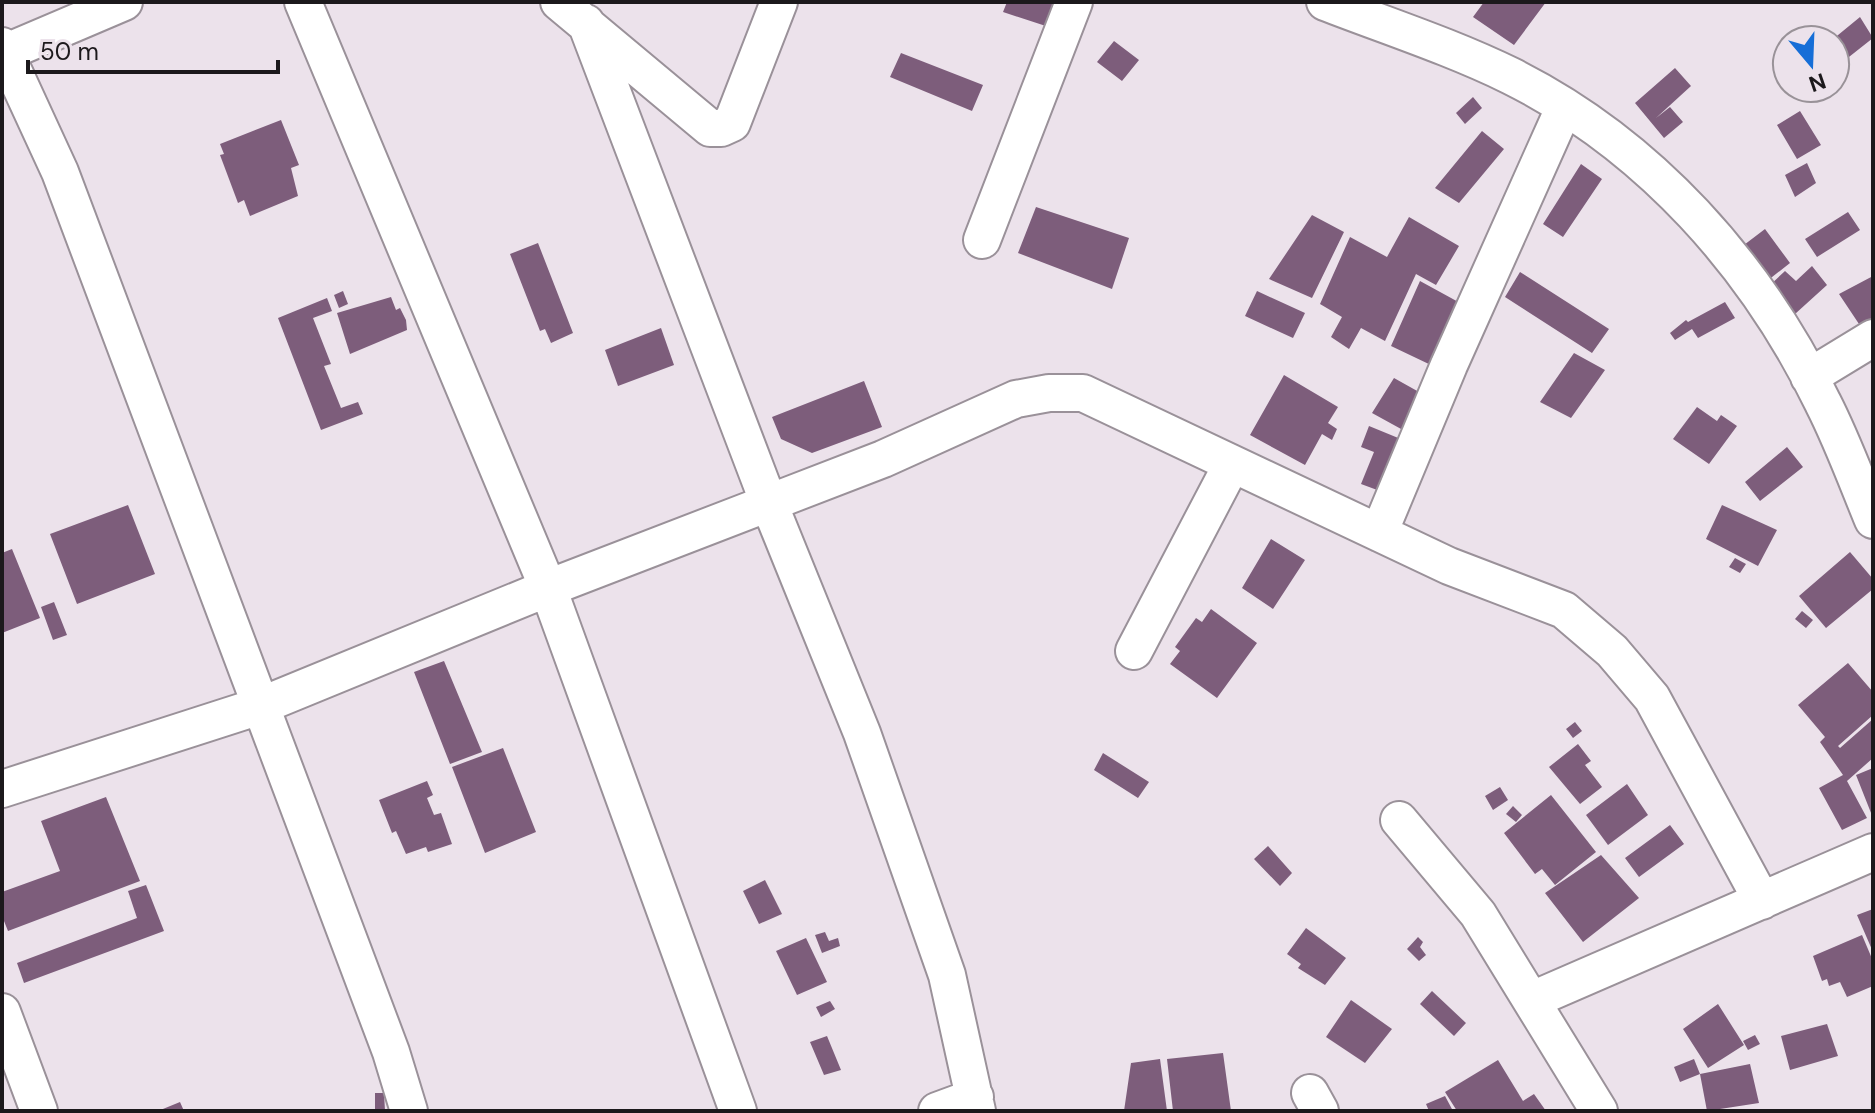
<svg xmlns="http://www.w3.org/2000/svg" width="1875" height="1113" font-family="'DM Sans',sans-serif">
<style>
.building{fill:#7d5d7b}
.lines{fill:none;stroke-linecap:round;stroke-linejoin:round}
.minor-casing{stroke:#9a9199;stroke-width:40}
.minor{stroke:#fff;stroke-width:36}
</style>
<rect width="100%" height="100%" fill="#ece2eb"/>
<path class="building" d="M1007 2H1064L1055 29 1003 12Z
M1484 2H1546L1514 45 1473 17Z
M1860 17 1873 38 1835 68V40H1832Z
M1114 41 1139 60 1122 81 1097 62Z
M901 53 983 85 972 111 890 77Z
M1675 68 1691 86 1656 118 1670 107 1683 122 1664 138 1635 103Z
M1473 97 1482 108 1465 124 1456 113Z
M1800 111 1821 145 1797 159 1777 125Z
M281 120 299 165 291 168 298 196 250 216 244 200 238 203 220 155 224 154 220 144Z
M1482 131 1504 149 1459 203 1435 188Z
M1807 163 1816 183 1795 197 1785 175Z
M1581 164 1602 179 1563 237 1543 224Z
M1036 207 1129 238 1112 289 1018 253Z
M1848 212 1860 230 1817 257 1805 239Z
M1312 215 1344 232 1312 298 1269 279Z
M1409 217 1459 246 1436 285 1416 274 1385 341 1361 328 1349 349 1331 337 1342 317 1320 304 1350 237 1387 257Z
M1765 229 1790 263 1767 281 1740 248Z
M538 243 573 333 551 343 545 329 540 331 510 254Z
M1812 266 1827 285 1795 314 1768 287 1785 271 1796 281Z
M1520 272 1609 329 1592 353 1505 297Z
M1873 276V318L1861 327 1839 294Z
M1420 281 1462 304 1433 366 1391 346Z
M343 291 348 304 339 308 334 295Z
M1257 291 1305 313 1293 338 1245 316Z
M391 297 396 310 400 308 406 320 407 330 350 354 337 313Z
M327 298 332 311 313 318 331 364 324 366 341 408 358 402 363 414 321 430 278 318Z
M1725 302 1735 318 1698 338 1692 329 1675 340 1670 333 1686 320 1688 322Z
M661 328 674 365 618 386 605 350Z
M1574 353 1605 370 1571 418 1540 402Z
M1284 375 1338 407 1328 423 1337 429 1332 440 1322 434 1305 465 1250 435Z
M1394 378 1419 392 1412 435 1372 413Z
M864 381 882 427 812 453 781 439 772 417Z
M1697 407 1717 421 1721 415 1737 426 1709 464 1673 439Z
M1369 426 1408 442 1388 494 1361 484 1374 452 1361 447Z
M1787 447 1803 467 1760 501 1745 482Z
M128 505 155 574 77 604 50 534Z
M1722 505 1777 530 1758 566 1706 539Z
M1271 539 1305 560 1273 609 1242 588Z
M12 549 40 618 2 633V553Z
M1850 552 1873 579V589L1826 628 1799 596Z
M1735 558 1746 564 1740 573 1729 567Z
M54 602 67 635 53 640 41 607Z
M1211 609 1257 643 1217 698 1170 664 1180 651 1175 647 1196 618 1202 622Z
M1802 611 1813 620 1806 628 1795 619Z
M444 661 482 752 450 764 414 672Z
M1848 663 1873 692V715L1838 746 1840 748 1873 719V758L1847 781 1867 818 1842 830 1819 788 1843 775 1820 742 1825 737 1798 705Z
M1575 722 1582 731 1573 738 1566 729Z
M1578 744 1591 761 1585 765 1602 787 1580 804 1549 767Z
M503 748 536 832 485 853 452 767Z
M1103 753 1149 782 1138 798 1094 770Z
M1873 768V818L1856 775Z
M427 781 433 795 427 798 434 815 441 813 452 844 428 852 426 847 406 854 396 831 392 833 379 800Z
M1627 784 1648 815 1608 845 1586 815Z
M1500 787 1508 800 1493 810 1485 796Z
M1551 795 1596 852 1555 885 1542 869 1535 874 1504 833Z
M106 797 140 881 8 931 2 916V892L60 871 41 821Z
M1513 806 1522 815 1516 822 1506 814Z
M1670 825 1684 844 1639 877 1625 858Z
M1268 846 1292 873 1280 886 1254 859Z
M1601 855 1639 898 1583 942 1545 893Z
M765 880 782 914 759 924 743 891Z
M146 885 164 931 24 983 17 963 137 918 128 891Z
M1873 909V952L1857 915Z
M1306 928 1346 958 1325 985 1298 968 1301 964 1287 954Z
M825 932 829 941 838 938 840 946 822 953 815 935Z
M1862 935 1873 961V986L1847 997 1840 982 1829 986 1827 979 1822 981 1813 956Z
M1418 937 1423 942 1420 947 1426 955 1419 961 1407 949Z
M806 938 827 982 797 995 776 951Z
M1432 991 1466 1023 1454 1036 1420 1004Z
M1351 1000 1392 1029 1365 1063 1326 1037Z
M830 1001 835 1009 821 1017 816 1007Z
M1718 1004 1744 1045 1708 1068 1683 1029Z
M1827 1024 1838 1056 1790 1070 1781 1036Z
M1755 1035 1760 1044 1748 1050 1743 1041Z
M827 1036 841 1070 824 1075 810 1042Z
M1223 1053 1231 1111H1173L1167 1059Z
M1160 1059 1167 1111H1124L1131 1063Z
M1694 1059 1700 1074 1680 1082 1674 1067Z
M1498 1060 1523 1101 1534 1094 1546 1111H1457L1445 1092Z
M1750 1064 1759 1103 1707 1111 1700 1074Z
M375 1093H384L385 1111H375Z
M1445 1096 1453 1111H1429L1426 1104Z
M180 1102 184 1111H158Z"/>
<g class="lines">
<defs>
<path id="minor" d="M559 2 710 128H721L732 123 779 2
M1325 2C1387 26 1452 47 1511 76 1649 145 1756 265 1823 403 1842 440 1857 481 1873 520
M586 23 768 501 862 733 947 975 977 1111
M2 46 60 172 391 1052 409 1111
M2 54 124 2
M982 240 1074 2
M1809 377 1873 338
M1379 533 1449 365 1564 108
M1134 651 1232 464
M2 789 260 706 548 588 303 2
M1399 820 1478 914 1599 1111
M1532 1000 1873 852
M2 1012 39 1111
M1310 1093 1320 1111
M738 1111 548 588 883 459 1016 399 1049 393H1083L1449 566 1564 610 1612 651 1652 698 1762 901
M937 1111 975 1097"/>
</defs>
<use href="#minor" class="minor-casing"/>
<use href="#minor" class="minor"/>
</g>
<rect width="1875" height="1113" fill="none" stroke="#1c191c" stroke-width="8"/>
<g transform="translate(1811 64) rotate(161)"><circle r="38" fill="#ece2eb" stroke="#999298" stroke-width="2"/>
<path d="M0-6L14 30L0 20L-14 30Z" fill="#166ed7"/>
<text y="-12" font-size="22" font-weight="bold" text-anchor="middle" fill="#1c191c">N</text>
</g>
<path d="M28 60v12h250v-12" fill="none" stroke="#1c191c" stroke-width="4"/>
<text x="40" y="60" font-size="24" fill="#1c191c" stroke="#ece2eb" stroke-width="6" paint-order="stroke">50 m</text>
</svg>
